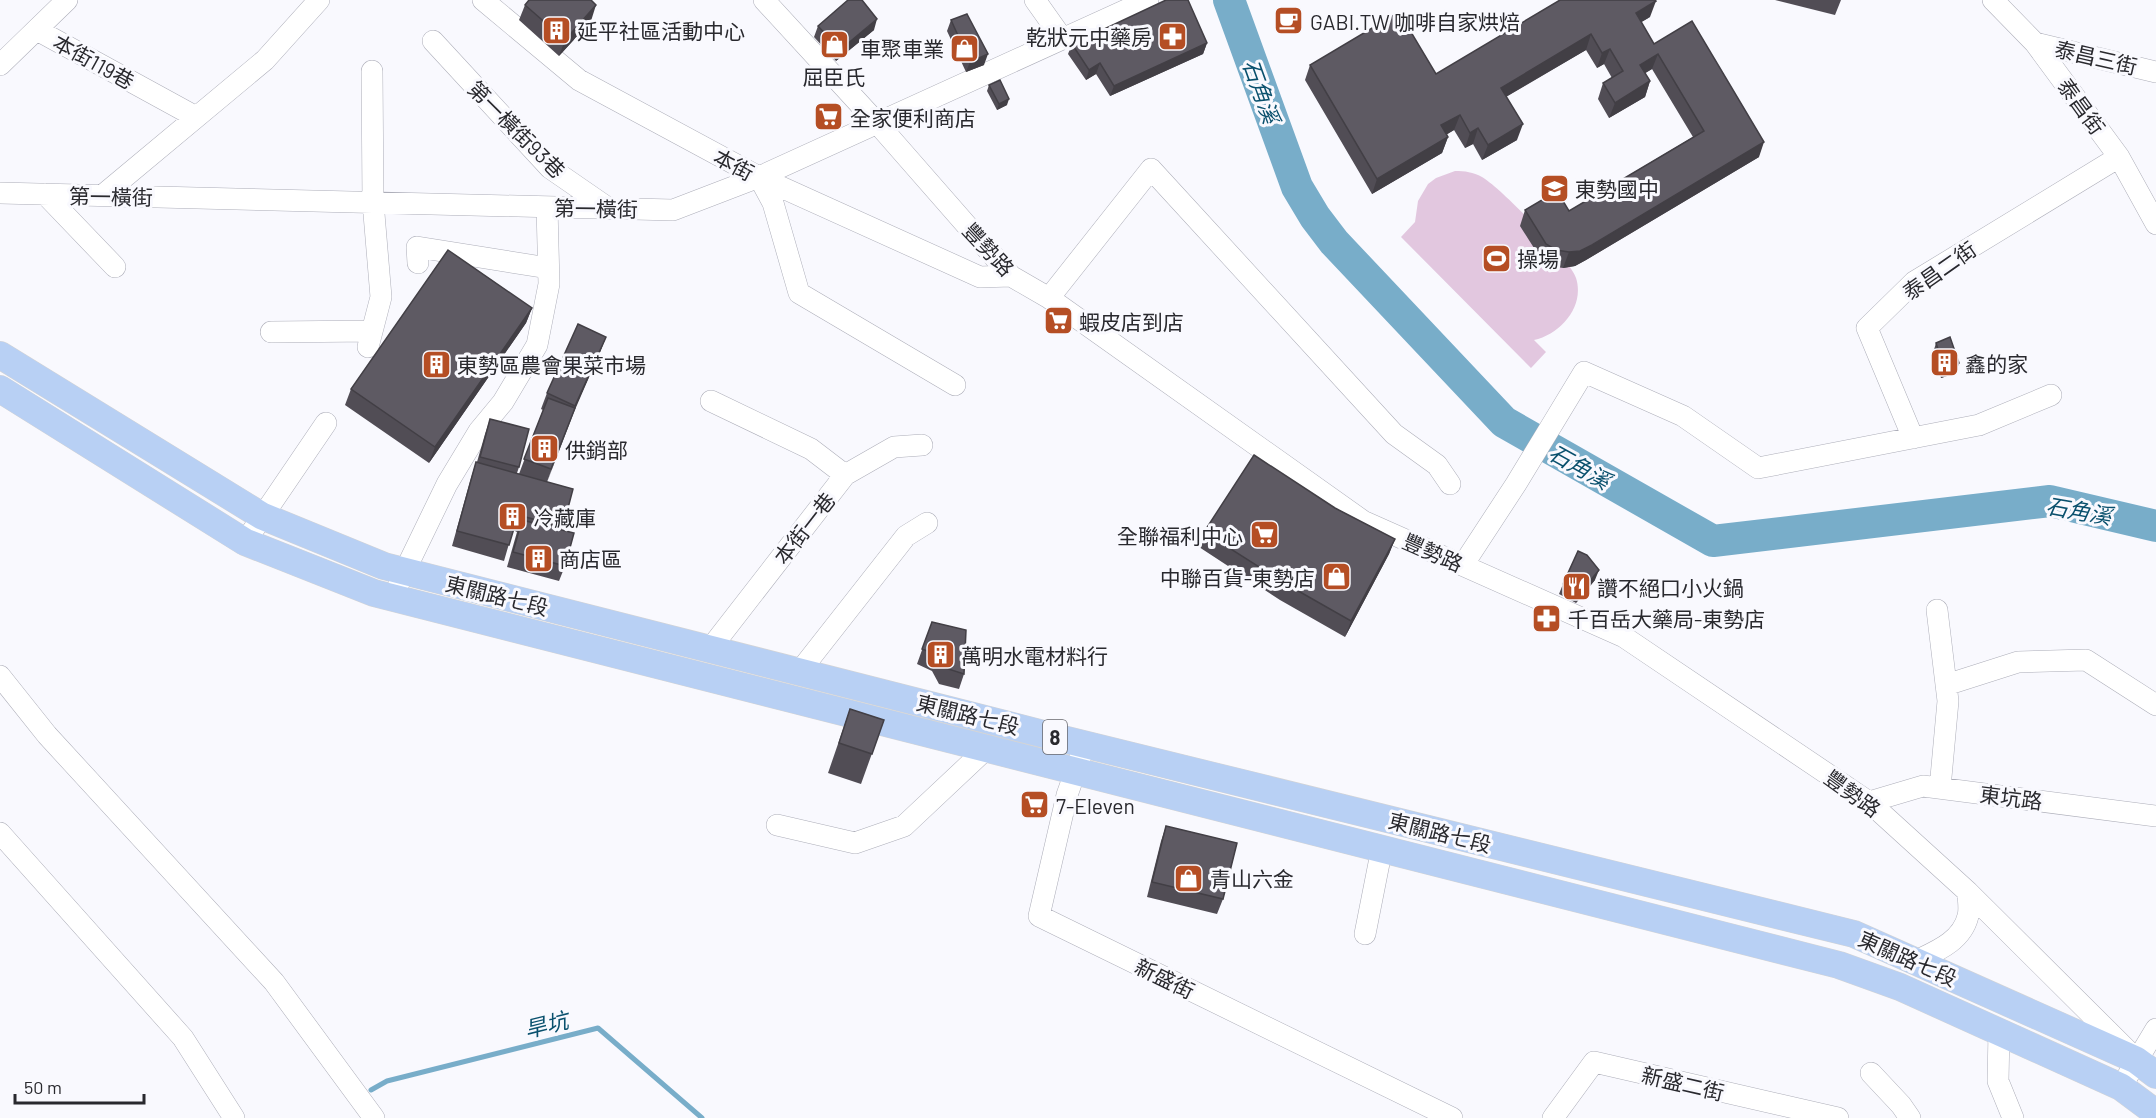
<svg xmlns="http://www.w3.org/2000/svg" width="2156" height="1118" font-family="Barlow,'Noto Sans TC',sans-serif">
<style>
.pitch{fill:#e2c7df}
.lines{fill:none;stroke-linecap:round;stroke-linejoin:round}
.stream{stroke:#78adc9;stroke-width:5}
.river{stroke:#78adc9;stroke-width:32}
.minor-casing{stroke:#adaeb9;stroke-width:22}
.major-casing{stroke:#d4d4d5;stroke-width:28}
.minor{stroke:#fff;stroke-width:21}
.major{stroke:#b8d0f4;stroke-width:27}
.wall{fill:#514d55}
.shaded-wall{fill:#423f45}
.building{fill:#5e5a63;stroke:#423f45;stroke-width:1.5}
.labels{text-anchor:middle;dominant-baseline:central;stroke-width:6;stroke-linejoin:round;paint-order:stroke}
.shield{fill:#f9f9fe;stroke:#67676c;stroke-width:1.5}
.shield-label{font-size:20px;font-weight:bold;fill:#29292e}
.poi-label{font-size:21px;fill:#29292e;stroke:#f9f9fe;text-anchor:start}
.street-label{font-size:21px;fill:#29292e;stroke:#f9f9fe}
.water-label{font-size:22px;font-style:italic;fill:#09506d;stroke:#f9f9fe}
</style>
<rect width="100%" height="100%" fill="#f9f9fe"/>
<path class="pitch" d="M1455 171C1465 171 1473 172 1482 177 1500 187 1570 259 1576 278 1585 306 1561 334 1534 340L1546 352 1531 368 1401 237 1415 222 1418 201 1428 184 1436 178Z"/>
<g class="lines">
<path class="stream" d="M371 1090 387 1081 598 1028 702 1118"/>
<path class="river" d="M1229 0 1297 187 1315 217 1334 242 1504 422 1713 541 2050 501 2156 526"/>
<defs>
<path id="minor" d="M483 0 579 80 759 177 980 277 1011 276
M764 0 878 124 1011 276 1049 298 1363 521 1624 637 1869 802 1968 892 2130 1053
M1035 0 1062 38
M1993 0 2035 43 2119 157 2156 224
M37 30 196 117
M433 41 550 168 608 208
M2035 43 2156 72
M0 65 67 0
M759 177 773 203 799 293 955 385
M0 193 673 210 759 177 1148 0
M45 194 115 267
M103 195 265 60 319 0
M418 263 417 247 548 268
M1049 298 1151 169 1394 434 1437 465 1450 484
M271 332 372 331
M368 347 381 297 373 202 372 71
M711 401 811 449 845 475
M1913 438 1867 328 1914 282 2119 157
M245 542 326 423
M1463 565 1516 484 1584 372 1683 416 1758 468 1979 425 2051 395
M399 583 447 484 479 431 503 402 537 345 549 284 547 207
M1937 610 1948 701 1940 788
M710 649 845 475 894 447 922 445
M800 671 906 536 927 523
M0 676 47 735 274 982 374 1118
M1946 685 2018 662 2086 660 2156 705
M1085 744 1067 795 1039 916 1452 1118
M1869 802 1923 786 2156 816
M777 825 855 843 904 826 987 748
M0 833 183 1038 234 1118
M1365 934 1382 848
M1916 961C1937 951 1962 941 1968 916 1970 909 1968 899 1968 892
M1999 1032 1998 1081 2013 1118
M1871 1073 1901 1105 1910 1118
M2121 1087 2156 1029
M1553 1118 1594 1062 1838 1118"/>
<path id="major" d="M0 355 262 516 384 566 1063 739 1854 934 2136 1060 2156 1075
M0 389 245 542 374 593 1839 965 1900 987 2121 1087 2156 1113"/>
</defs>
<use href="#minor" class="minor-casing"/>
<use href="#major" class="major-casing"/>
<use href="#minor" class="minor"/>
<use href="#major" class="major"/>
</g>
<path class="wall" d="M1775 0H1841L1835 15Z
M525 5 591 21 559 56 519 20Z
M1650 17 1641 22 1654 44 1759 157 1586 260 1575 266 1563 268 1551 266 1541 259 1520 226 1525 210 1569 211 1693 137 1652 69 1645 73 1650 81 1645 97 1609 118 1598 99 1603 83 1612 78 1604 64 1597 68 1586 50 1506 97 1517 140 1482 160 1473 144 1465 148 1454 130 1446 135 1448 137 1442 153 1372 194 1305 80 1310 65 1436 74Z
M951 20 984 65 966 72 947 31Z
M818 26 874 30 836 61 814 37Z
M1207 43 1203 54 1110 96 1096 74 1086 80 1068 54 1072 44Z
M989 85 1007 105 997 110 987 91Z
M532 308 526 323 429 463 345 405 351 389Z
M606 337 600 352 573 412 547 482 573 489 561 530 565 566 559 581 507 567 517 532 513 530 504 561 452 546 471 478 476 462H477L485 434 490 419 519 467 517 473 519 474 543 410 541 409 547 393Z
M1936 343 1959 363 1956 373 1941 378 1933 353Z
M1335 508 1395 539 1389 554 1345 637 1280 600 1199 547 1204 532Z
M1595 580 1576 603 1559 594 1563 584Z
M932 622 964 674 959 689 939 684 932 671 917 664Z
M850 709 884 720 861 784 828 773Z
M1166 826 1223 899 1217 914 1147 897 1161 841Z"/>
<path class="shaded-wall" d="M1656 1 1650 17 1630 29 1636 13Z
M596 5 591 21 559 56 565 40Z
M877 19 874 30 836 61 840 50Z
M1591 34 1586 50 1495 103 1501 88Z
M1207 43 1203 54 1110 96 1114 86Z
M1610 49 1604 64 1597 68 1602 53Z
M988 54 984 65 966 72 970 62Z
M1658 54 1652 69 1634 80 1640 65Z
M1100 63 1096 74 1086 80 1089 70Z
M1650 81 1645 97 1609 118 1615 103Z
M1009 99 1007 105 997 110 999 104Z
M1460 115 1454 130 1435 141 1441 125Z
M1523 124 1517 140 1482 160 1488 145Z
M1478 128 1473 144 1465 148 1470 133Z
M1448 137 1442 153 1372 194 1377 179Z
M1764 142 1759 157 1586 260 1575 266 1563 268 1569 252Z
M532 308 526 323 429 463 435 447Z
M606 337 600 352 574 412 546 485 575 406Z
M1959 363 1956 373 1941 378 1944 368Z
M1395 539 1389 554 1345 637 1351 621Z
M1599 570 1595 580 1576 603 1580 593Z"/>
<path class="building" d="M529 0H591L596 5 565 40 525 5Z
M848 0H862L877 19 840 50 818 26Z
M1166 0H1188L1207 43 1114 86 1100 63 1089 70 1072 44Z
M1560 0H1655L1656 1 1636 13 1654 44 1692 21 1764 142 1592 245 1580 251 1569 252 1556 250 1546 244 1525 210 1557 191 1569 211 1704 131 1658 54 1640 65 1650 81 1615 103 1603 83 1623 71 1610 49 1602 53 1591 34 1501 88 1523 124 1488 145 1478 128 1470 133 1460 115 1441 125 1448 137 1377 179 1310 65 1399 12 1436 74Z
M967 14 988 54 970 62 951 20Z
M1000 80 1009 99 999 104 989 85Z
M448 250 532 308 435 447 351 389Z
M578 324 606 337 575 406 547 393Z
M1950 337 1959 363 1944 368 1936 343Z
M548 398 575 408 551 469 524 459Z
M490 419 529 429 519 467 480 457Z
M1254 455 1335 508 1395 539 1351 621 1286 584 1204 532Z
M476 462 573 489 563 527 518 515 509 545 457 531Z
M522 520 574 533 565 566 513 552Z
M1578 551 1587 555 1599 570 1580 593 1563 584Z
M932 622 966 630 964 674 945 668 938 655 922 649Z
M850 709 884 720 872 754 839 743Z
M1166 826 1237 843 1223 899 1152 882Z"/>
<defs>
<symbol id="cafe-square" viewBox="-11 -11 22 22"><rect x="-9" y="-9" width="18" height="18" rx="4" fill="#b54e24" stroke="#f9f9fe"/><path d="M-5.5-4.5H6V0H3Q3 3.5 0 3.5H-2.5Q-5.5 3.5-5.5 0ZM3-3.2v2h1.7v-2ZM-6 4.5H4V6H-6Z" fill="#fff"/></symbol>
<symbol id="building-square" viewBox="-11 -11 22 22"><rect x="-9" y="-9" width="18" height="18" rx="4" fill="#b54e24" stroke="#f9f9fe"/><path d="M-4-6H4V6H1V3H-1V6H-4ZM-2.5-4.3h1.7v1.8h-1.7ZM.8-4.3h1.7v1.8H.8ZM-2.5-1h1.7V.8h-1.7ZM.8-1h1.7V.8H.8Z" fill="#fff"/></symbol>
<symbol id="pharmacy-square" viewBox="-11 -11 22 22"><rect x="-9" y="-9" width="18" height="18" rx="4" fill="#b54e24" stroke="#f9f9fe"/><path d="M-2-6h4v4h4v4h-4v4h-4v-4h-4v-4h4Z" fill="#fff"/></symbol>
<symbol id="shop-square" viewBox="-11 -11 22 22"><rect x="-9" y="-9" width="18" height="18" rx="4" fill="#b54e24" stroke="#f9f9fe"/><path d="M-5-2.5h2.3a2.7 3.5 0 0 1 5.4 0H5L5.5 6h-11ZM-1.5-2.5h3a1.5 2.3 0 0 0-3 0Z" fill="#fff"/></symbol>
<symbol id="supermarket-square" viewBox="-11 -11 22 22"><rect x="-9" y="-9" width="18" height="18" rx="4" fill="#b54e24" stroke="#f9f9fe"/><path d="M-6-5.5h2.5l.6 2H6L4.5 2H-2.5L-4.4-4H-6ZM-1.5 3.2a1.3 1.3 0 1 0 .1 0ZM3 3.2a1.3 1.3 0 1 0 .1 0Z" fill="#fff"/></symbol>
<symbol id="school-square" viewBox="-11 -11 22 22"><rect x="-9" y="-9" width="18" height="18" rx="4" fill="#b54e24" stroke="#f9f9fe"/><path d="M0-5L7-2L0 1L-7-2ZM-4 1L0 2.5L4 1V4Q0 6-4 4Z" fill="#fff"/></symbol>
<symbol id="stadium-square" viewBox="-11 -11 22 22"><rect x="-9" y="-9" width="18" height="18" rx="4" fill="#b54e24" stroke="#f9f9fe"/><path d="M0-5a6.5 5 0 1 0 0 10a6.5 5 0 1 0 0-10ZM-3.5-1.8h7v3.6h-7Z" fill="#fff"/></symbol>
<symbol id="restaurant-square" viewBox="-11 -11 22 22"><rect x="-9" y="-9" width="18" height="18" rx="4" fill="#b54e24" stroke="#f9f9fe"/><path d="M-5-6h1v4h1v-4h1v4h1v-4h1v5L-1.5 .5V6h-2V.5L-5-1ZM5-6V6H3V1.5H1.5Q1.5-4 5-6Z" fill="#fff"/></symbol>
</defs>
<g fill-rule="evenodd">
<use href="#cafe-square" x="1272" y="4" width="33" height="33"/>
<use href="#building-square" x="540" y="14" width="33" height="33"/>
<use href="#pharmacy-square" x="1156" y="20" width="33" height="33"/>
<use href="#shop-square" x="818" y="28" width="33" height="33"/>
<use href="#shop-square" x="948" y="32" width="33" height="33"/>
<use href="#supermarket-square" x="812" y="100" width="33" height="33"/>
<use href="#school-square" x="1538" y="172" width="33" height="33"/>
<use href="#stadium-square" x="1480" y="242" width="33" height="33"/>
<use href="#supermarket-square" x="1042" y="304" width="33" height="33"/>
<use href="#building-square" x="1928" y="346" width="33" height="33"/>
<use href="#building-square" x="420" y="348" width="33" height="33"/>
<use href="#building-square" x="528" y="432" width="33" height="33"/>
<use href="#building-square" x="496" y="500" width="33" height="33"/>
<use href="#supermarket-square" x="1248" y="518" width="33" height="33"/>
<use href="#building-square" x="522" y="542" width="33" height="33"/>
<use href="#shop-square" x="1320" y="560" width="33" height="33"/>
<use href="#restaurant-square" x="1560" y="570" width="33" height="33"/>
<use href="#pharmacy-square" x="1530" y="602" width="33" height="33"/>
<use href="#building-square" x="924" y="638" width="33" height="33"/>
<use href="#supermarket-square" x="1018" y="788" width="33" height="33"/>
<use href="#shop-square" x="1172" y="862" width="33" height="33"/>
</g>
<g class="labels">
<rect class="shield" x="1043" y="720" width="24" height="34" rx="4.5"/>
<g class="shield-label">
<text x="1055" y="737">8</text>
</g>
<g class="poi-label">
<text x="1310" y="21">GABI.TW 咖啡自家烘焙</text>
<text x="577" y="30">延平社區活動中心</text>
<text x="1152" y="36" text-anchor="end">乾狀元中藥房</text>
<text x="944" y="48" text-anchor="end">車聚車業</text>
<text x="834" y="76" text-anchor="middle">屈臣氏</text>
<text x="850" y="117">全家便利商店</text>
<text x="1575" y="188">東勢國中</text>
<text x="1517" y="258">操場</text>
<text x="1079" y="321">蝦皮店到店</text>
<text x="1965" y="363">鑫的家</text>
<text x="457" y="364">東勢區農會果菜市場</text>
<text x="565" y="449">供銷部</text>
<text x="533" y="517">冷藏庫</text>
<text x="1243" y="535" text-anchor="end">全聯福利中心</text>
<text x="559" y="558">商店區</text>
<text x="1315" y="577" text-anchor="end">中聯百貨-東勢店</text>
<text x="1597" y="587">讚不絕口小火鍋</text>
<text x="1568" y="618">千百岳大藥局-東勢店</text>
<text x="961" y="655">萬明水電材料行</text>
<text x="1056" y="805">7-Eleven</text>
<text x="1210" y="878">青山六金</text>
</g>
<g class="street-label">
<text transform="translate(2096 57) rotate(13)">泰昌三街</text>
<text transform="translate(94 61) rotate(29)">本街119巷</text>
<text transform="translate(2082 106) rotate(54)">泰昌街</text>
<text transform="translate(517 129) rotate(45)">第一橫街93巷</text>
<text transform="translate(734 164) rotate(28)">本街</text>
<text transform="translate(111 196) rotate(1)">第一橫街</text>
<text transform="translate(596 208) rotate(1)">第一橫街</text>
<text transform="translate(989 249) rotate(47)">豐勢路</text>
<text transform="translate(1939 270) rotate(-35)">泰昌二街</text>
<text transform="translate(804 528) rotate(-52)">本街一巷</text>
<text transform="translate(1433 552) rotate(24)">豐勢路</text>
<text transform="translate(497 595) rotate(14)">東關路七段</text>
<text transform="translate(968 714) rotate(14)">東關路七段</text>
<text transform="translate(1853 793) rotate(36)">豐勢路</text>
<text transform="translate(2011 797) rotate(7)">東坑路</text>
<text transform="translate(1440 832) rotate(14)">東關路七段</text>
<text transform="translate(1908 958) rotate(24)">東關路七段</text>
<text transform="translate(1165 978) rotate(26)">新盛街</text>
<text transform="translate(1683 1083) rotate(13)">新盛二街</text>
</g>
<g class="water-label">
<text transform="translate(1262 91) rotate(70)">石角溪</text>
<text transform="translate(1580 466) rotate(29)">石角溪</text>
<text transform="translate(2079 510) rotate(10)">石角溪</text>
<text transform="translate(546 1024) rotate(-14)">旱坑</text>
</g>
</g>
<path d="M15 1094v9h129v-9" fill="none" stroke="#29292e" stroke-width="3"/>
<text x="24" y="1094" font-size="18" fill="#29292e" stroke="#f9f9fe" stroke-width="4.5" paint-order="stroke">50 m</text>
</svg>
